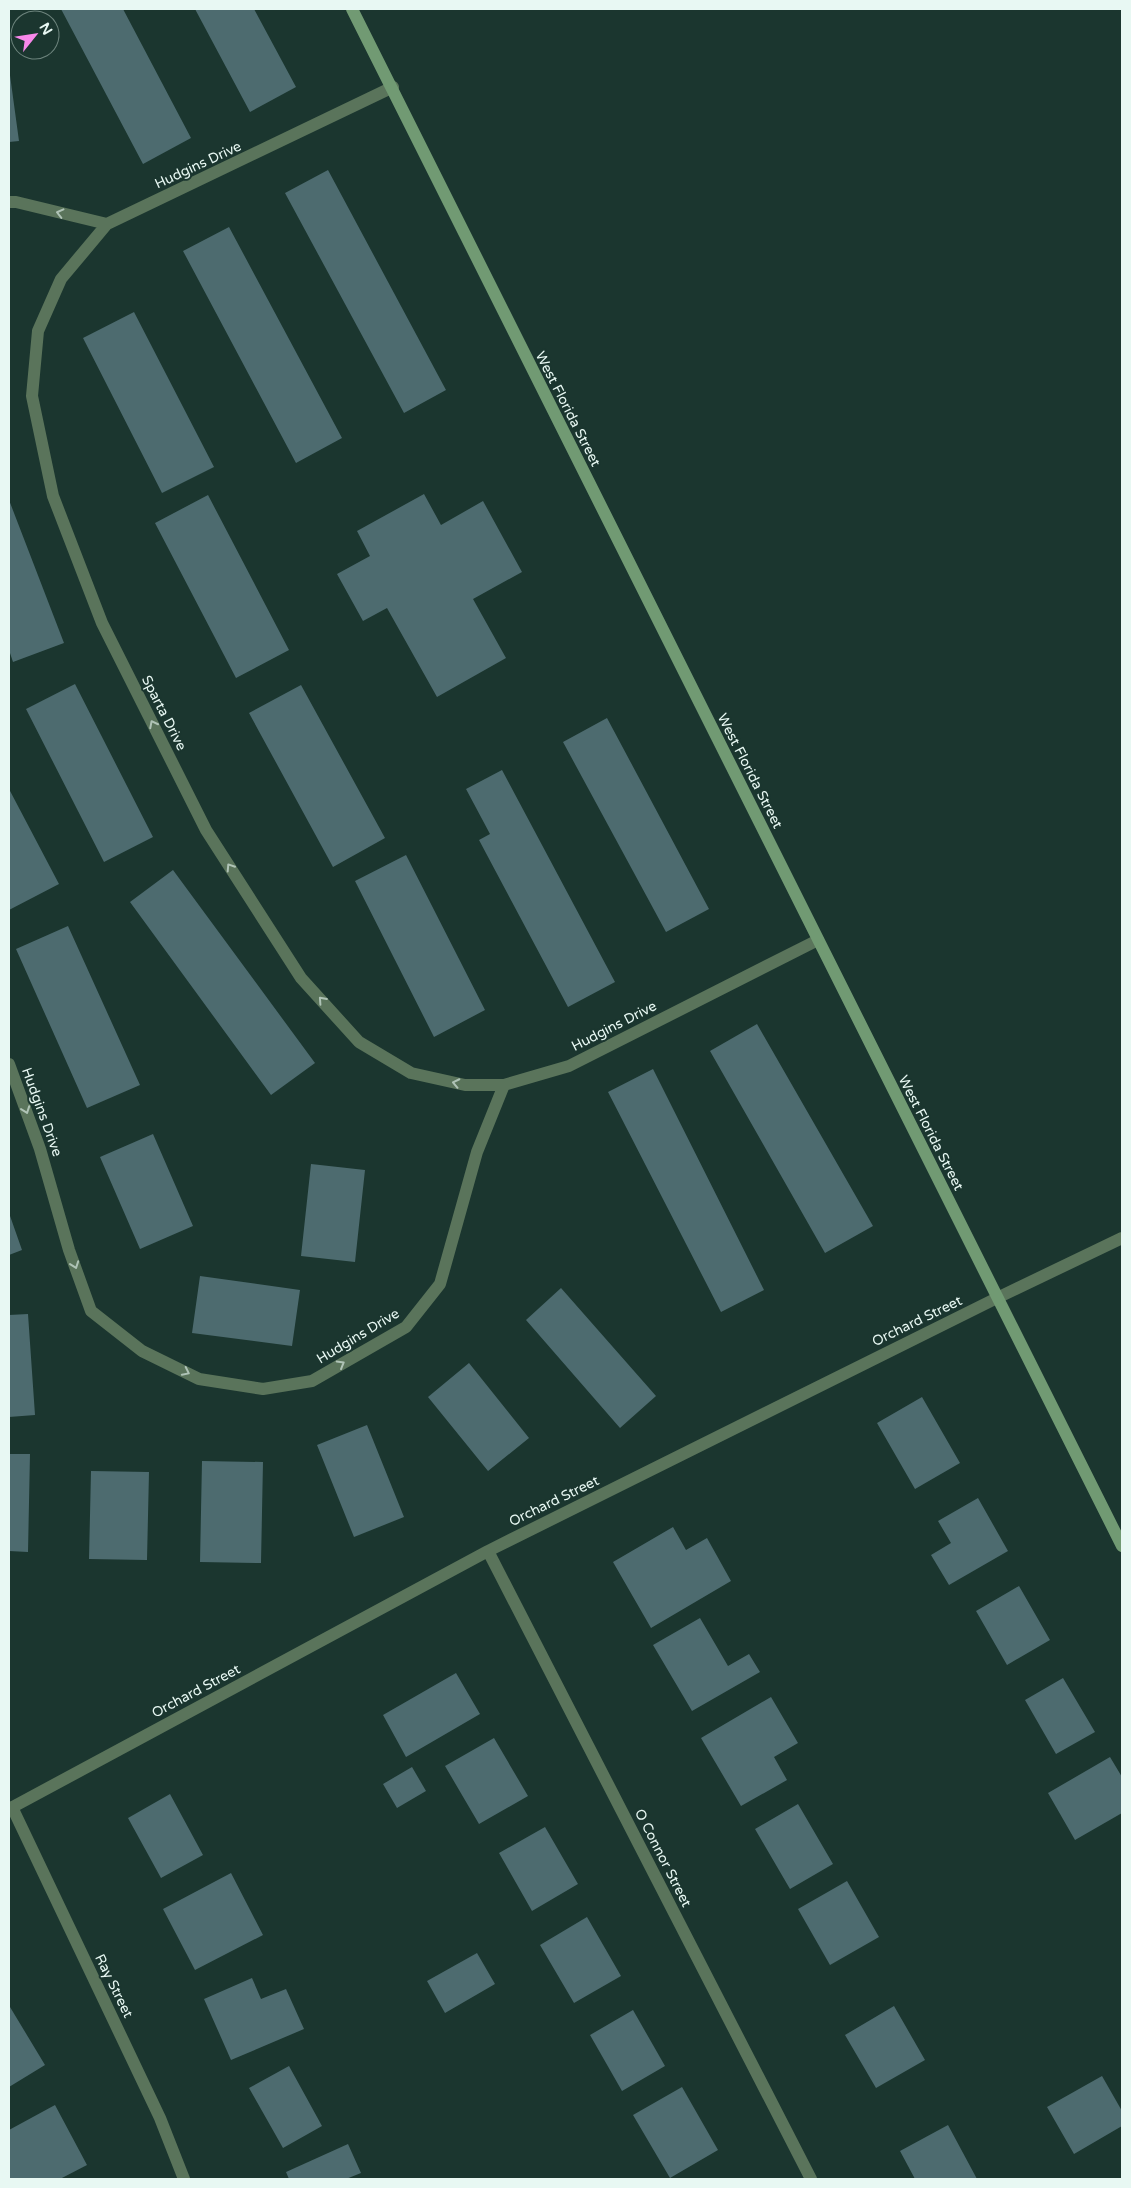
<svg xmlns="http://www.w3.org/2000/svg" width="1131" height="2188" font-family="'Varela Round',sans-serif">
<style>
.building{fill:#4d6b6f}
.lines{fill:none;stroke-linecap:round;stroke-linejoin:round}
.street{stroke:#5a745b;stroke-width:12}
.secondary{stroke:#719a73;stroke-width:12}
.oneway{stroke:#afc3b6}
.labels{text-anchor:middle;dominant-baseline:central;stroke-width:4;stroke-linejoin:round;paint-order:stroke}
.street-label{font-size:14px;fill:#e8f8f3;stroke:#1b362f}
</style>
<rect width="100%" height="100%" fill="#1b362f"/>
<path class="building" d="M61 9H123L191 138 143 164Z
M195 9H254L296 87 250 112Z
M9 68 19 141 9 142Z
M328 170 446 390 404 413 285 193Z
M229 227 342 438 296 463 183 251Z
M134 312 214 467 162 493 83 338Z
M424 494 441 525 483 501 522 572 473 599 506 658 437 697 387 608 363 621 337 574 370 556 357 531Z
M208 495 289 650 236 678 155 523Z
M9 500 64 643 13 662 9 650Z
M75 684 153 837 104 862 26 709Z
M301 685 385 838 333 867 249 713Z
M607 718 709 909 666 932 563 742Z
M502 770 615 982 568 1007 479 840 490 834 466 789Z
M9 789 59 884 9 910Z
M406 855 485 1010 434 1037 355 881Z
M173 870 315 1063 271 1095 130 902Z
M68 926 140 1085 87 1108 16 949Z
M757 1024 873 1226 825 1253 710 1051Z
M653 1069 764 1290 721 1312 608 1092Z
M153 1134 193 1226 140 1249 100 1157Z
M311 1164 365 1170 355 1262 301 1256Z
M9 1213 22 1250 9 1255Z
M200 1276 300 1290 292 1346 192 1333Z
M561 1288 656 1396 620 1428 526 1320Z
M28 1314 35 1415 9 1417V1315Z
M469 1363 529 1438 488 1471 428 1397Z
M922 1397 960 1463 915 1489 877 1423Z
M367 1425 404 1517 354 1537 317 1445Z
M9 1454H30L28 1552 9 1551Z
M202 1461 263 1462 261 1563 200 1562Z
M91 1471 149 1472 147 1560 89 1559Z
M978 1498 1008 1551 949 1585 931 1555 951 1543 938 1521Z
M673 1527 686 1550 707 1538 731 1581 651 1628 613 1562Z
M1019 1586 1050 1640 1007 1665 976 1611Z
M700 1618 728 1666 749 1654 760 1672 692 1711 653 1645Z
M456 1673 480 1714 406 1757 383 1715Z
M1063 1678 1095 1732 1056 1754 1025 1700Z
M771 1697 798 1743 774 1757 787 1780 741 1806 701 1738Z
M494 1738 528 1796 479 1824 445 1766Z
M1110 1757 1122 1777V1813L1075 1840 1048 1793Z
M412 1767 426 1791 397 1808 383 1784Z
M170 1794 203 1855 161 1878 128 1818Z
M798 1804 833 1864 790 1889 755 1829Z
M545 1827 578 1884 532 1911 499 1853Z
M231 1873 263 1935 195 1970 163 1909Z
M847 1881 879 1937 830 1965 798 1909Z
M587 1917 621 1976 574 2003 540 1945Z
M477 1953 495 1984 445 2013 427 1981Z
M252 1978 261 1999 286 1989 304 2029 231 2060 204 1999Z
M894 2006 925 2060 876 2088 845 2035Z
M10 2007 45 2065 9 2087V2008Z
M633 2010 665 2066 622 2091 590 2035Z
M289 2066 322 2126 283 2148 249 2088Z
M1102 2076 1122 2111V2126L1074 2154 1047 2107Z
M682 2087 718 2150 670 2178 633 2115Z
M55 2105 87 2165 60 2179H9V2130Z
M948 2125 977 2179H915L900 2151Z
M348 2144 361 2173 346 2179H289L286 2172Z"/>
<g class="lines">
<path class="street" d="M9 202H16L107 224 393 87
M107 224 61 279 38 331 32 396 53 496 102 623 206 830 301 978 359 1042 411 1073 465 1085H504
M9 1064 40 1149 69 1250 91 1311 142 1351 199 1379 263 1389 312 1381 406 1327 440 1284 477 1152 504 1085 569 1066 818 940
M488 1551 811 2179
M12 1807 160 2118 184 2179
M9 1809 488 1551 997 1298 1122 1238"/>
<path class="secondary" d="M352 9 1122 1546"/>
</g>
<defs><path id="oneway-chevron" d="M-2-3.5L2.5 0L-2 3.5" fill="none" stroke-width="1.6" stroke-linecap="round" stroke-linejoin="round" transform="scale(1.25)"/></defs>
<g class="oneway">
<use href="#oneway-chevron" transform="translate(60 213) rotate(-166)"/>
<use href="#oneway-chevron" transform="translate(153 724) rotate(-117)"/>
<use href="#oneway-chevron" transform="translate(230 867) rotate(-123)"/>
<use href="#oneway-chevron" transform="translate(322 1000) rotate(-132)"/>
<use href="#oneway-chevron" transform="translate(456 1083) rotate(-168)"/>
<use href="#oneway-chevron" transform="translate(26 1110) rotate(70)"/>
<use href="#oneway-chevron" transform="translate(75 1265) rotate(70)"/>
<use href="#oneway-chevron" transform="translate(341 1364) rotate(-30)"/>
<use href="#oneway-chevron" transform="translate(186 1372) rotate(26)"/>
</g>
<g class="labels">
<g class="street-label">
<text transform="translate(198 165) rotate(-25)">Hudgins Drive</text>
<text transform="translate(568 409) rotate(63)">West Florida Street</text>
<text transform="translate(164 713) rotate(63)">Sparta Drive</text>
<text transform="translate(750 771) rotate(63)">West Florida Street</text>
<text transform="translate(614 1026) rotate(-27)">Hudgins Drive</text>
<text transform="translate(42 1112) rotate(70)">Hudgins Drive</text>
<text transform="translate(931 1133) rotate(63)">West Florida Street</text>
<text transform="translate(917 1321) rotate(-26)">Orchard Street</text>
<text transform="translate(358 1336) rotate(-31)">Hudgins Drive</text>
<text transform="translate(554 1501) rotate(-26)">Orchard Street</text>
<text transform="translate(196 1691) rotate(-28)">Orchard Street</text>
<text transform="translate(663 1858) rotate(63)">O Connor Street</text>
<text transform="translate(114 1986) rotate(64)">Ray Street</text>
</g>
</g>
<rect width="1131" height="2188" fill="none" stroke="#e8f8f3" stroke-width="20"/>
<g transform="translate(35 35) rotate(60)"><circle r="24" fill="#1b362f" stroke="#6d847d"/>
<path d="M0-4L9 19L0 12L-9 19Z" fill="#f888ea"/>
<text y="-8" font-size="14" font-weight="bold" text-anchor="middle" fill="#e8f8f3">N</text>
</g>
</svg>
